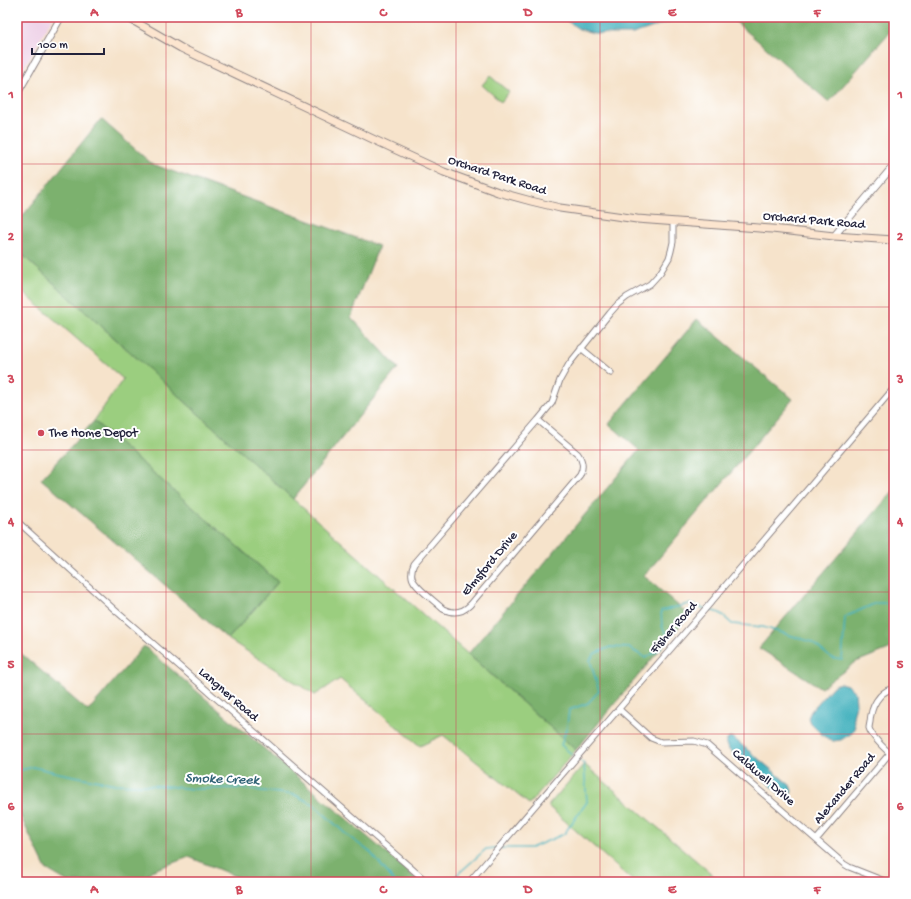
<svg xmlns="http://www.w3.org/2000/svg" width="911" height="899" font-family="'Gochi Hand',sans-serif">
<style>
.built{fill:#eed0e7}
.green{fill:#9bce7f;stroke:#5e785d}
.forest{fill:#7cb16e;stroke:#4f6a54}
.water{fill:#42b1bd;stroke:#326a7c}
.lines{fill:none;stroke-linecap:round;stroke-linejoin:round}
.stream{stroke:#42b1bd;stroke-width:1.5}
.minor-casing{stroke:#8c8283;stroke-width:7}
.tertiary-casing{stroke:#8c8283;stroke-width:8}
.secondary-casing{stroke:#8c8283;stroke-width:9}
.minor{stroke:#fff;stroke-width:5}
.tertiary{stroke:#fff;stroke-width:6}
.secondary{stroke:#fce5cf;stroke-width:7}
.grid{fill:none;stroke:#d1495b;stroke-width:1;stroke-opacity:0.55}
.poi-dot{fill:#d1495b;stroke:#fff;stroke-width:1.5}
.labels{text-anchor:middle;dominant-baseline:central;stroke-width:4;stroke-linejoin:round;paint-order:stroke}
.street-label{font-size:13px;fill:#22223b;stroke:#fff}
.poi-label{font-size:13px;fill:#22223b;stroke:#fff;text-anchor:start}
.water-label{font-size:14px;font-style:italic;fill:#306276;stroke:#fff}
.neatline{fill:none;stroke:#d1495b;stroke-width:1.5}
.grid-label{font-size:13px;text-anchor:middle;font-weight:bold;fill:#d1495b}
</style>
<rect width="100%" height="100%" fill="#fff"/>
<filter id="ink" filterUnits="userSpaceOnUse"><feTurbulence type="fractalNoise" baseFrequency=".025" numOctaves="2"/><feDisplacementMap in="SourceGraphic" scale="8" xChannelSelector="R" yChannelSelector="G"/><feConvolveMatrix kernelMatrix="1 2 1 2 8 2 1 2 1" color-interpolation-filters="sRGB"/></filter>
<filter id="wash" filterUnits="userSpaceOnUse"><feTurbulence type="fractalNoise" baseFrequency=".012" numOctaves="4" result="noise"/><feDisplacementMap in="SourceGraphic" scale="16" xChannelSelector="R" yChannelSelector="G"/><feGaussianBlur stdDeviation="0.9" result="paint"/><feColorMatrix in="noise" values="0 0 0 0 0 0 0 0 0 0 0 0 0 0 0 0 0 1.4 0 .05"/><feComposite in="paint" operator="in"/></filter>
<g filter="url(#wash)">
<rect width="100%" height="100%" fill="#f6e3cb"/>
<path class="built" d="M17 17H53L17 80Z"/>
<path class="green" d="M490 76 509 92 501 102 482 85Z
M17 250 293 499 576 750 529 804 443 735 420 746 340 679 315 695 228 639 278 582 94 421 123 379 17 287Z
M584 764 721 882H634L548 806Z"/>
<path class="forest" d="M730 17H894V27L829 102Z
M101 119 152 164 379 246 351 317 398 368 293 499 17 250V223Z
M697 319 793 399 644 576 689 615 576 750 468 654 639 450 609 424Z
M94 421 278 582 228 639 41 479Z
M894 490V647L856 662 821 688 759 648Z
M144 646 418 880 416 882H249L189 857 151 871 142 882H68L46 869 17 809V650L88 711Z"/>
<path class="water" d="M561 17H683L633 34H613L594 33 579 29Z
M840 683 847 685 855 692 856 704 853 717 855 726 852 733 841 740 833 741 828 740 810 723 808 718 811 711 833 686Z
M731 737 737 741 790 785 792 791 790 796 785 797 782 796 738 756 729 750 726 744 727 740Z"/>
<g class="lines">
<path class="stream" d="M575 757 561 745 567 726 569 710 588 703 599 691 590 660 594 654 610 647 629 648 646 658 660 649 668 637 662 626 661 611 689 604 720 613 732 624 763 627 812 642 831 658 842 660 845 617 876 603H886L894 609
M17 771 33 767 59 773 115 784 166 786 193 789 238 788 295 795 313 804 348 836 370 852 395 882
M500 848H531L564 834 587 802 584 764 578 759
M449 882 486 849 496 848"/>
</g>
</g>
<g filter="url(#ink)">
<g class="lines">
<defs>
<path id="minor" d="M581 348 611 373
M538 420 578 454C583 461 584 467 580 475L470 605C462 613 453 614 443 609 436 602 413 586 412 577 411 572 412 568 414 564Z
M538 420 552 403 560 380 569 364 610 313 618 304 627 297 650 284 660 273 669 258 671 251 673 242V222
M17 521 116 611 427 882
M894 688C878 692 871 707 870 722 870 722 869 727 869 728 872 738 886 750 894 757
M619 709 651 738 661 742 694 741 707 745 844 864 849 867 887 882
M817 839 890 753
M469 882 707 607 894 388"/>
<path id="tertiary" d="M17 94 61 17
M834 236 894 165"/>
<path id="secondary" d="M127 17 181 48 377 141 444 172 498 192 531 201 560 208 637 219 772 229 834 236 894 240"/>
</defs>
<use href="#minor" class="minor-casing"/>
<use href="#tertiary" class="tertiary-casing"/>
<use href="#secondary" class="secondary-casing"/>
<use href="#minor" class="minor"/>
<use href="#tertiary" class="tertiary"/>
<use href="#secondary" class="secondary"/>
</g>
</g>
<path class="grid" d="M166 17V882M311 17V882M456 17V882M600 17V882M744 17V882M17 164H894M17 307H894M17 450H894M17 592H894M17 734H894"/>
<circle class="poi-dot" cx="41" cy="433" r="4"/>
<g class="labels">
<g class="street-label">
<text transform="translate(497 176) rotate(18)">Orchard Park Road</text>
<text transform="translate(814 221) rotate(5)">Orchard Park Road</text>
<text transform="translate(490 564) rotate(-50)">Elmsford Drive</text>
<text transform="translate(674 628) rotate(-49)">Fisher Road</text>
<text transform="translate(228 695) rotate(41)">Langner Road</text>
<text transform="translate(763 778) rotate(41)">Caldwell Drive</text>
<text transform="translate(845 789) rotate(-50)">Alexander Road</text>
</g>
<g class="poi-label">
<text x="49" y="433">The Home Depot</text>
</g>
<g class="water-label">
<text transform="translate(222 780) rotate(2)">Smoke Creek</text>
</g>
</g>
<rect width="911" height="899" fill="none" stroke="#fff" stroke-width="44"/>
<path d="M32 48v6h72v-6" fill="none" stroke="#22223b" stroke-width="2"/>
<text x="38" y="48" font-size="12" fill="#22223b" stroke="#ffffff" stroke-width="3" paint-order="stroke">100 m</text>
<rect x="22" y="22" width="867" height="855" class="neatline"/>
<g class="grid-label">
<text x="94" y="16">A</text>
<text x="239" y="16">B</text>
<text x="383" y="16">C</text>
<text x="528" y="16">D</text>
<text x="672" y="16">E</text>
<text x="817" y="16">F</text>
<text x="11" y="98">1</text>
<text x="900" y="98">1</text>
<text x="11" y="240">2</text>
<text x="900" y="240">2</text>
<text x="11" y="383">3</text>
<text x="900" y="383">3</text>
<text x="11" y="525">4</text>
<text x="900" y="525">4</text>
<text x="11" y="668">5</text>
<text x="900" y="668">5</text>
<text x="11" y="810">6</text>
<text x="900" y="810">6</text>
<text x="94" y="893">A</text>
<text x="239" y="893">B</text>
<text x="383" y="893">C</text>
<text x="528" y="893">D</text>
<text x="672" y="893">E</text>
<text x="817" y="893">F</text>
</g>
</svg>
